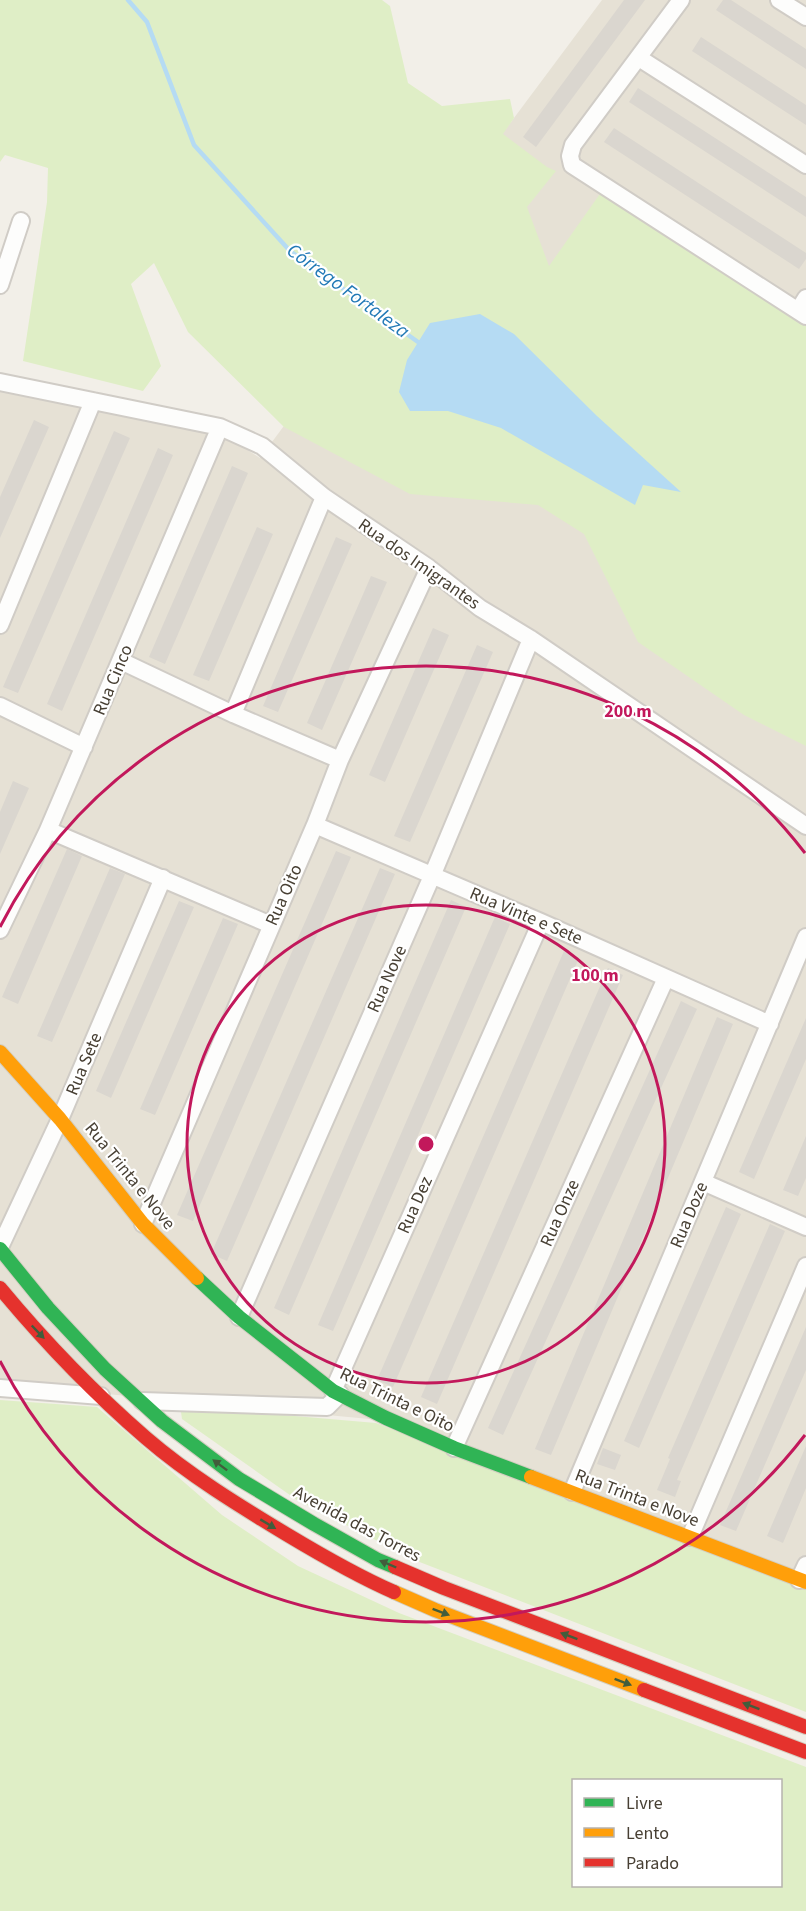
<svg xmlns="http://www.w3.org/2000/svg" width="806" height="1911" font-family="'Source Sans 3',sans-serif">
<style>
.residential{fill:#e6e1d5}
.green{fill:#dfeec6;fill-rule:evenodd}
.water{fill:#b5dbf3}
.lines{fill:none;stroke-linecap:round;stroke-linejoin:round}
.stream{stroke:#b5dbf3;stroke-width:4.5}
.building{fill:#dad6cf}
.street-casing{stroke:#d0ccc6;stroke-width:20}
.fast-casing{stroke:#d3cec0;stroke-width:16}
.slow-casing{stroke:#d3cec0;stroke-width:16}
.jam-casing{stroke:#d3cec0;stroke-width:16}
.street{stroke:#fdfdfc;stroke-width:16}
.fast{stroke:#30b455;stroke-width:14}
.slow{stroke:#ff9f0a;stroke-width:14}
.jam{stroke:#e5322d;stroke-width:14}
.oneway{fill:#425d3c}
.ring{fill:none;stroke:#c2185b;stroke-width:3}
.labels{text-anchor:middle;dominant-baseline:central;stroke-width:4.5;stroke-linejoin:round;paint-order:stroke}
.street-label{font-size:18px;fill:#484034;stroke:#fff}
.water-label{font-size:20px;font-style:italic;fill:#2179b6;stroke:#fff}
.centre{fill:#c2185b;stroke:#fff;stroke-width:3}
.ring-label{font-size:18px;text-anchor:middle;font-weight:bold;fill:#c2185b;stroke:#fff;stroke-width:4.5;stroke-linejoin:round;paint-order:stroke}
</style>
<rect width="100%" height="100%" fill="#f2efe8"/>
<path class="residential" d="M602 0H806V1580L390 1421 96 1393 0 1388V384L216 430 260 458Z"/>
<path class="green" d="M0 0H382L390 6 408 83 442 106 510 99 514 118 503 134 547 167 556 171 527 207 549 266 602 191 806 325V746L744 715 638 642 584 534 538 505 410 494 284 427 188 332 154 263 131 284 161 366 143 391 23 361 47 202 48 168 5 155 0 162Z
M0 1400 97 1407 222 1515 298 1566 399 1613 806 1767V1911H0ZM574 1780H780V1886H574Z
M189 1407 376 1423 806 1590V1712L417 1561 297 1500 182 1419 181 1412Z"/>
<path class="water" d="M480 314 514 334 597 416 681 492 643 485 635 505 501 428 448 411H410L399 392 407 360 430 323Z"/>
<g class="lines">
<path class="stream" d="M128 0 147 22 194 145 290 251 418 342"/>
</g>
<path class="building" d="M624 0H645L536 147 523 137Z
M723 0H731L806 49V69L716 10Z
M701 37 806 105V125L692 51Z
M638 88 806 197V217L629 102Z
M614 128 806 253V259L799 269 604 142Z
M34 420 49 427 0 538V497Z
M114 431 130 438 18 693 3 687Z
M158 448 173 455 62 711 47 704Z
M232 466 248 473 165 664 149 657Z
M257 527 273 534 209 681 193 675Z
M336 537 352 544 278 712 263 706Z
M371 576 387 582 322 730 307 723Z
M433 628 449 635 385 782 369 775Z
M477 645 493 652 410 842 394 836Z
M13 781 29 788 0 854V812Z
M67 849 82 856 18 1004 2 997Z
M336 851 351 857 193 1221 177 1215Z
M110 868 125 874 52 1042 37 1036Z
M380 868 395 874 227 1261 211 1254Z
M451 900 466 907 289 1315 274 1308Z
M179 901 194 907 111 1098 96 1091Z
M495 917 510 924 333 1331 318 1325Z
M223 918 238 924 155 1115 140 1109Z
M564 951 579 958 393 1387 377 1380Z
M608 968 623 975 437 1404 421 1397Z
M681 1001 697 1009 503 1435 488 1428Z
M717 1017 733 1024 551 1455 535 1449Z
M806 1018V1059L754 1179 739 1172Z
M806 1136V1178L798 1196 783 1190Z
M726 1207 741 1214 639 1448 624 1441Z
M770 1224 785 1231 677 1480 681 1481 675 1497 657 1490 670 1459 668 1458Z
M806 1327V1370L736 1531 720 1525Z
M806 1446V1488L783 1543 767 1536Z
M603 1448 621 1455 615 1470 597 1464Z"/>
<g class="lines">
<defs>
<path id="street" d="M681 0 573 145 570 156 572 165 806 316
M779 0 806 17
M639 58 806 165
M0 285 21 221
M798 311 806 298
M0 382 220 427 262 446 324 497 429 568 480 608 531 639 806 826
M0 625 93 401
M121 661 233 714 340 760
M0 706 84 747
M233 714 324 497
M315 825 541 922 770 1024
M48 830 271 925
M0 930 48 830 220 427
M703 1182 806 1227
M143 1224 315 825 340 760 429 568
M0 1247 60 1119 163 878
M239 1317 432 876 531 639
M0 1388 101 1396
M333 1391 541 922
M142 1401 327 1407 340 1394
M454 1448 666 978
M572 1492 806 937
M690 1537 806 1266
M799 1580 806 1565"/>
<path id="fast" d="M0 1249 48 1308 105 1369 162 1421 239 1479 314 1524 378 1560 395 1567
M197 1278 239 1317 333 1391 386 1418 454 1448 531 1477"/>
<path id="slow" d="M0 1052 60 1119 143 1224 197 1278
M531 1477 806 1582
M394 1592 435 1610 644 1690"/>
<path id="jam" d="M0 1288C44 1341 94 1393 146 1438 189 1475 238 1505 286 1534 321 1555 357 1576 394 1592
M395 1567 444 1588 806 1727
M644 1690 806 1752"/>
</defs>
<use href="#street" class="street-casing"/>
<use href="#fast" class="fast-casing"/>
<use href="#slow" class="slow-casing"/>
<use href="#jam" class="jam-casing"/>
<use href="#street" class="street"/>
<use href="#fast" class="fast"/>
<use href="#slow" class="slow"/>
<use href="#jam" class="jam"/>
</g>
<defs><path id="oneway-solid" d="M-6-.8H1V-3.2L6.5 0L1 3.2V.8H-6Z" transform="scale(1.5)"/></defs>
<g class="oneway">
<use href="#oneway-solid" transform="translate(38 1332) rotate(46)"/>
<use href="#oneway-solid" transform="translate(220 1465) rotate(-143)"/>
<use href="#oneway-solid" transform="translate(268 1524) rotate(31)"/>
<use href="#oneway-solid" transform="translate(388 1564) rotate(-157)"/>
<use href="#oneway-solid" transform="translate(441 1612) rotate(21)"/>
<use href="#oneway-solid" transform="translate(569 1636) rotate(-159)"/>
<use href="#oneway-solid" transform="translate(623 1682) rotate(21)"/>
<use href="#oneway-solid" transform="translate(751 1706) rotate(-159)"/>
</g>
<g class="ring">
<circle cx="426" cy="1144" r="239"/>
<path d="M805 1435A478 478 0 0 1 0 1361M0 927A478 478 0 0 1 805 853"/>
</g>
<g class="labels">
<g class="street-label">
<text transform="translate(419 564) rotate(35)">Rua dos Imigrantes</text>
<text transform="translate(113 680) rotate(-67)">Rua Cinco</text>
<text transform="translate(284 895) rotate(-66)">Rua Oito</text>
<text transform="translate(526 916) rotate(23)">Rua Vinte e Sete</text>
<text transform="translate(387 979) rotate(-66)">Rua Nove</text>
<text transform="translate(84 1064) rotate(-67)">Rua Sete</text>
<text transform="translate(130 1176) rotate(51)">Rua Trinta e Nove</text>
<text transform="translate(415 1205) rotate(-66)">Rua Dez</text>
<text transform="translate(560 1213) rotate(-66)">Rua Onze</text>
<text transform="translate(689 1215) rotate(-67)">Rua Doze</text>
<text transform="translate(397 1400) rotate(26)">Rua Trinta e Oito</text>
<text transform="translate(637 1498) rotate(21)">Rua Trinta e Nove</text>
<text transform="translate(357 1524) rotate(28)">Avenida das Torres</text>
</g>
<g class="water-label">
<text transform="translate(348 291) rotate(36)">Córrego Fortaleza</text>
</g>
</g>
<circle cx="426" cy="1144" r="9" class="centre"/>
<g class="ring-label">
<text x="628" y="717">200 m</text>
<text x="595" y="981">100 m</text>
</g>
<rect x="572" y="1779" width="210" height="108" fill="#ffffff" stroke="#b6b3ae" stroke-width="1.5"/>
<rect x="584" y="1798" width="30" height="9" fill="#30b455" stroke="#b6b3ae" stroke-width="1.5"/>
<text x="626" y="1809" font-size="18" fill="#484034">Livre</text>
<rect x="584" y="1828" width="30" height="9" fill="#ff9f0a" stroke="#b6b3ae" stroke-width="1.5"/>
<text x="626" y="1839" font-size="18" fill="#484034">Lento</text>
<rect x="584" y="1858" width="30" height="9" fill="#e5322d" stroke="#b6b3ae" stroke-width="1.5"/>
<text x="626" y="1869" font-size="18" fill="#484034">Parado</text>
</svg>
